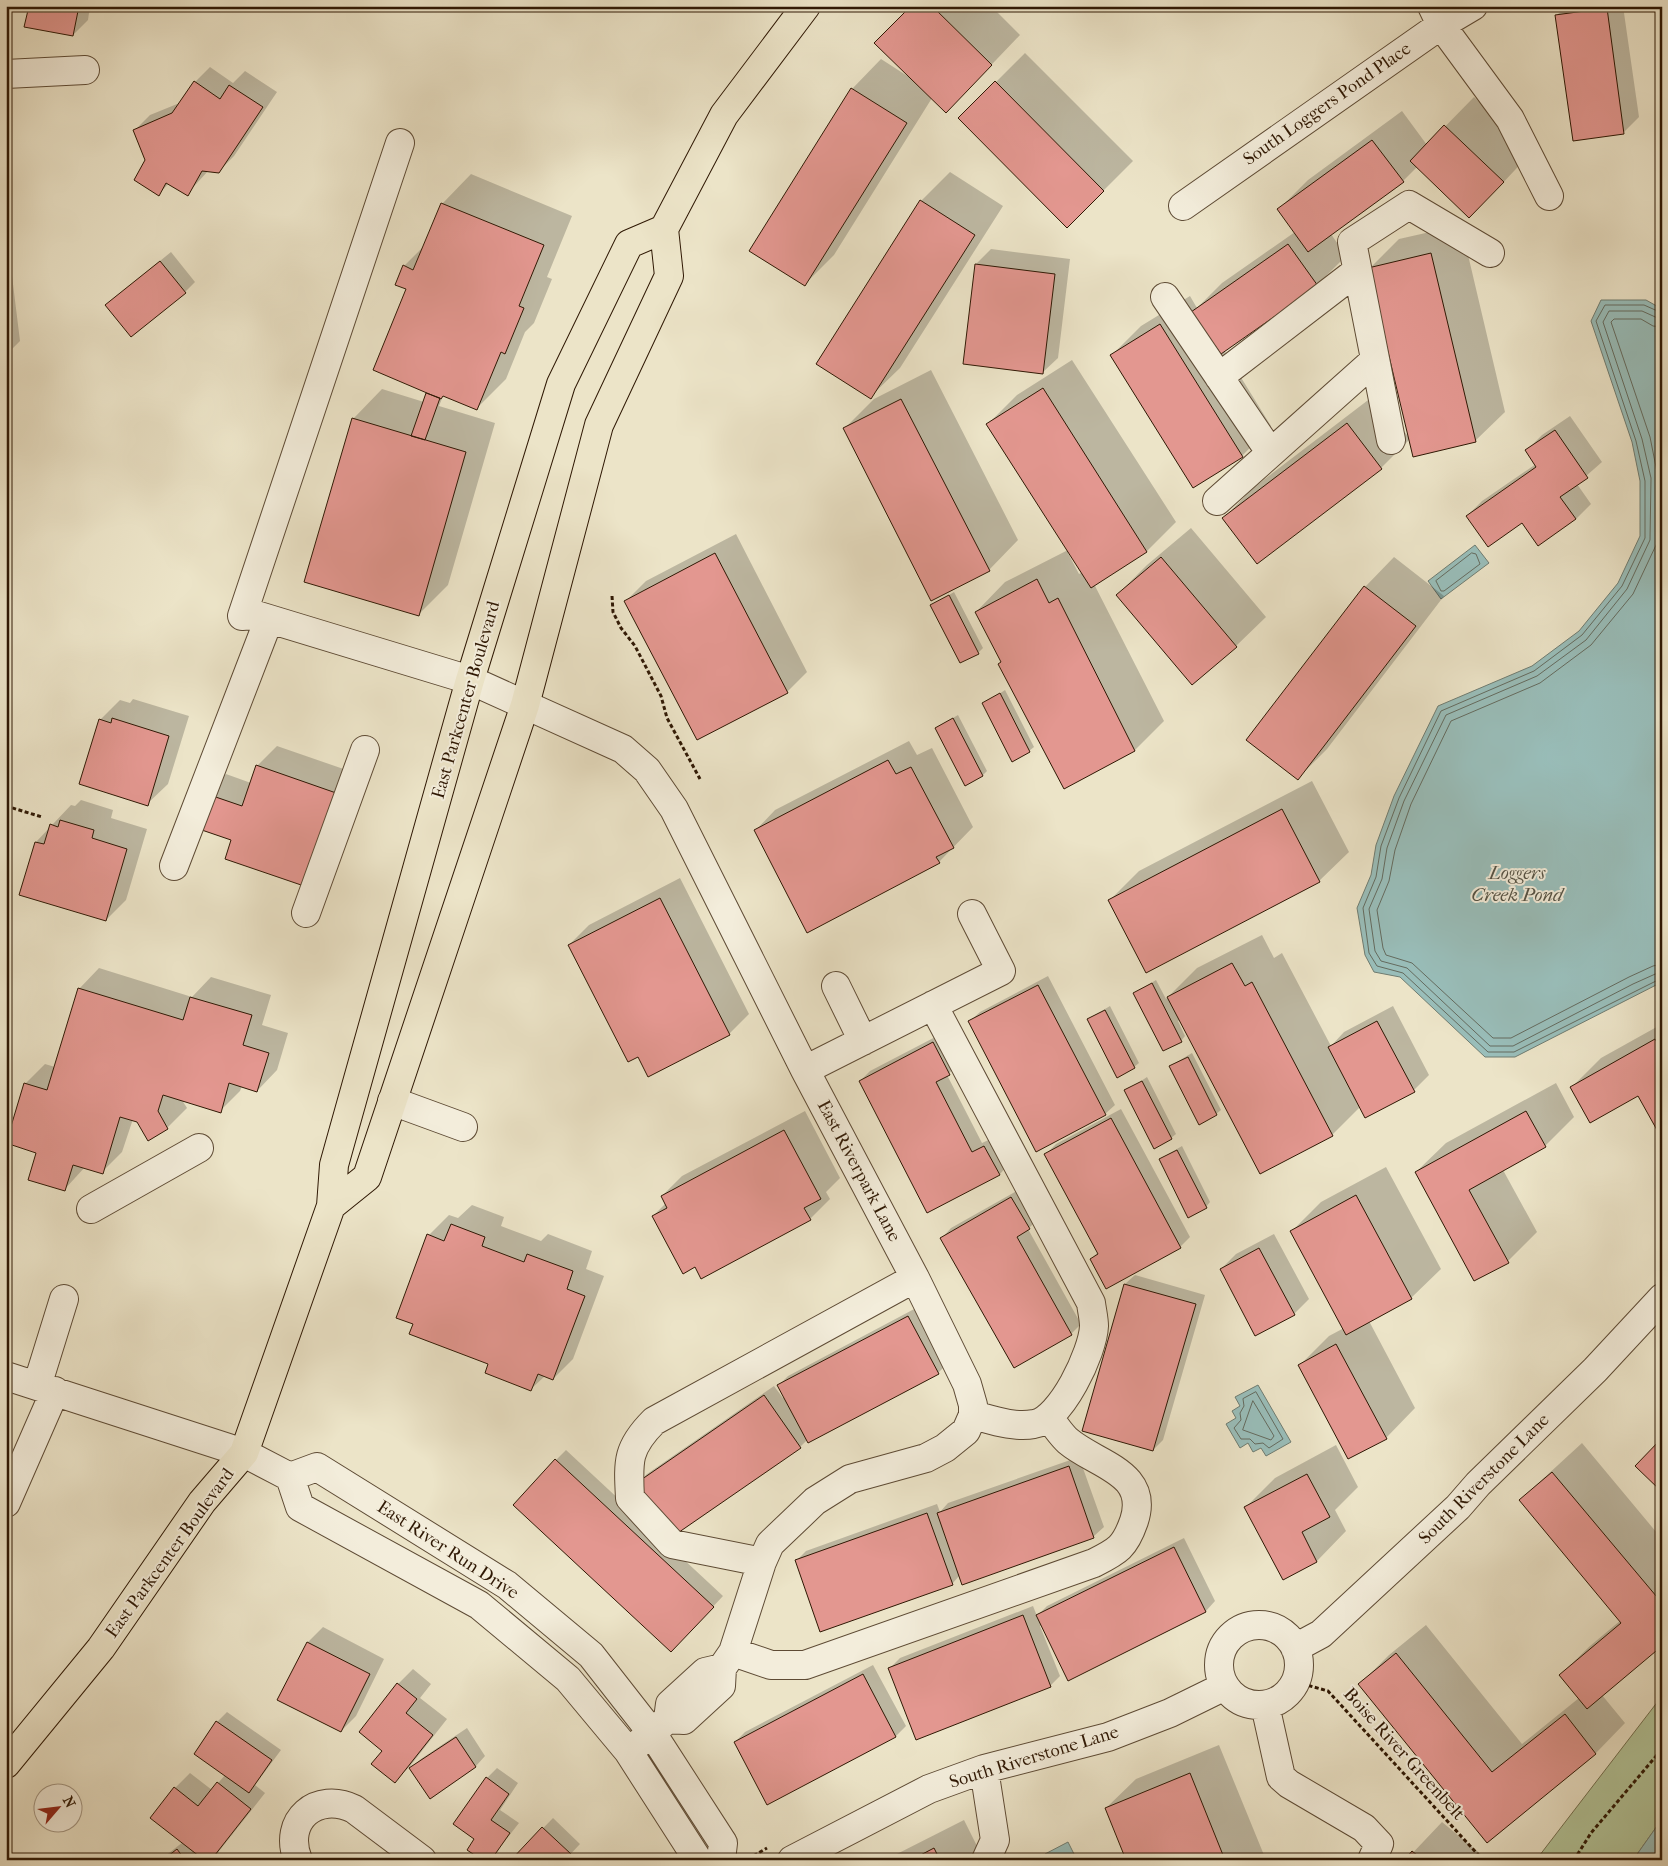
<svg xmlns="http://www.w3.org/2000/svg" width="1668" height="1866" font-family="'IM FELL French Canon',serif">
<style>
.green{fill:#b3c599;stroke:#716e4e}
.water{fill:#99beba;stroke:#6f7c71}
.shadow{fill:#0003;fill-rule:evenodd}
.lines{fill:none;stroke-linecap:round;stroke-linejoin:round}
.shore{stroke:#646b5f;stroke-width:1}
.building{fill:#e39790;stroke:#2f1804}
.minor-casing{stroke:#5e4b35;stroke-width:30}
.major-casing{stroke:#2f1804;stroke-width:30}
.path{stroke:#2f1804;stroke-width:3;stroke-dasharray:4 2.5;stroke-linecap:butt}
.minor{stroke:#f3eddb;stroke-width:28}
.major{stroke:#ece4c8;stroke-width:28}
.labels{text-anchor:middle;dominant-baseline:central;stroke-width:4;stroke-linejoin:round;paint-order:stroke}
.street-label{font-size:18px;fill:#2f1804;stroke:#f3eddb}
.water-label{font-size:19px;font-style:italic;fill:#545244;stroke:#f3eddb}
</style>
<rect width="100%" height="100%" fill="#ece4c8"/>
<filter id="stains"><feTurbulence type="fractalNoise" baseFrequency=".004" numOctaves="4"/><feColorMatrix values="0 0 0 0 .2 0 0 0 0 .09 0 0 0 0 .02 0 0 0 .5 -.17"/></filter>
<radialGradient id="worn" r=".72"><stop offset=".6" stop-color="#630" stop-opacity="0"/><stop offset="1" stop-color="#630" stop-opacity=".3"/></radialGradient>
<path class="green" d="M1662 1696V1819L1633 1860H1536Z"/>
<path class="water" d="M1601 300H1646L1662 309V982L1515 1057H1485L1400 977 1374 972 1365 955 1357 908 1371 875 1376 845 1394 796 1438 706 1532 666 1579 631 1618 583 1640 536V481L1632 442 1591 321Z
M1475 545 1489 563 1441 599 1428 581Z
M1258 1385 1291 1442 1266 1456 1261 1448 1253 1452 1248 1443 1240 1448 1226 1424 1236 1418 1232 1411 1240 1406 1235 1397Z
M1662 1819V1860H1633Z
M1068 1842 1077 1860H1048L1045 1854Z"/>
<path class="shadow" d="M30 6H90L88 20 73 35Z
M912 6H991L1020 35 975 82 932 98 834 255 805 284 852 89 881 59 909 77Z
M1566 6H1623L1639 117 1624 132 1557 15Z
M1025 53 1133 161 1067 227 960 118Z
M210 67 233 83 245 71 277 92 234 156 219 171H208L187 194 169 183 159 194 135 130 150 115 182 102 195 82Z
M1474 97 1532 152 1499 187 1418 166 1403 181 1331 234 1346 256 1317 285 1224 350 1271 426 1242 456 1112 355 1141 326 1190 296 1197 308 1222 283 1295 232 1279 209 1308 180 1402 111 1427 145Z
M950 172 1003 206 900 368 870 397 921 201Z
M471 174 572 216 547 277 552 279 534 323 525 332 506 379 477 408 443 396 439 406 495 423 448 585 419 614 353 419 382 389 424 402 428 392 404 266 424 246 442 204Z
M1461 225 1505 412 1475 441 1410 439 1381 468 1224 518 1253 488 1376 394 1410 439 1370 268 1399 239Z
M6 227 20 341 6 355Z
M991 249 1070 259 1058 358 1042 373 976 264Z
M171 252 195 282 185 292 117 296Z
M1072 360 1176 522 1147 551 1094 584 1164 721 1135 750 1002 661 976 612 1005 582 1068 550 988 424 1017 395ZM1070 552 1083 572 1079 574 1068 553Z
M931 370 1018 540 989 570 845 428 874 399Z
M1570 416 1602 462 1577 484 1591 504 1576 519 1538 544 1523 522 1467 516 1482 501 1536 464 1527 450 1542 435Z
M1191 528 1266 617 1236 646 1192 684 1117 595 1147 565Z
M736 534 807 672 787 692 626 601 646 581Z
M1394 557 1444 596 1327 749 1298 778 1248 740 1365 587Z
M954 592 983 648 978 653 932 605Z
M1005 690 1034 747 1029 751 984 704Z
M133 699 189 716 168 784 147 804 100 720 120 700 130 703Z
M958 715 987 771 983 775 936 728Z
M909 741 917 755 932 748 973 827 939 862 755 831 775 810Z
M277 746 358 774 327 866 233 839 206 794 226 774 251 783 257 766Z
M1312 781 1349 852 1319 881 1110 900 1139 871Z
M81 800 113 810 111 818 147 829 126 900 106 920 36 842 71 805 75 806Z
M680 878 749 1014 729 1034 639 1056 569 945 589 925Z
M1262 935 1274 958 1282 953 1331 1046 1344 1032 1393 1006 1429 1075 1414 1090 1366 1116 1361 1106 1332 1135 1260 1173 1180 1020 1178 1021 1185 1036 1181 1041 1135 993 1156 980 1166 999 1197 968Z
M99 968 192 997 211 977 271 995 262 1025 288 1033 277 1070 257 1091 242 1086 240 1091 220 1111 182 1100 187 1108 167 1128 133 1119 122 1152 102 1172 85 1167 64 1190 37 1152 25 1084 45 1064 55 1067 79 989Z
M1048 976 1115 1105 1105 1114 970 1021 980 1012Z
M1110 1006 1139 1063 1134 1067 1088 1019Z
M1662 1024V1136L1639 1094 1572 1087 1601 1058Z
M943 1033 959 1064 947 1075 982 1143 995 1137 1009 1164 1000 1174 860 1081 870 1071Z
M1192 1053 1221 1110 1216 1114 1170 1066Z
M1147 1077 1176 1134 1171 1138 1126 1091Z
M1556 1083 1574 1117 1545 1146 1503 1170 1537 1232 1508 1261 1416 1172 1446 1143Z
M1121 1109 1190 1237 1180 1247 1091 1259 1098 1252 1046 1154 1056 1144Z
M805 1111 840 1178 826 1192 830 1199 810 1219 696 1265 653 1216 666 1203 662 1196 682 1176Z
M1182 1146 1210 1202 1206 1207 1160 1159Z
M1386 1167 1441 1269 1411 1298 1369 1321 1415 1408 1386 1438 1300 1365 1329 1336 1344 1328 1292 1231 1321 1202Z
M1022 1188 1039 1218 1028 1229 1081 1324 1071 1334 942 1238 951 1228Z
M472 1205 504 1217 501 1226 541 1241 548 1234 592 1251 586 1269 604 1276 573 1359 553 1379 545 1376 531 1389 490 1363 415 1323 429 1235 449 1215 458 1218Z
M1274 1234 1309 1299 1294 1314 1221 1269 1236 1254Z
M1135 1275 1205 1295 1163 1440 1153 1450 1125 1284Z
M918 1307 948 1363 938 1373 807 1440 800 1447 637 1484 647 1474 774 1386 783 1398 784 1397 778 1386 788 1376Z
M1582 1443 1662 1539V1644L1602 1695 1625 1723 1596 1753 1487 1841 1360 1684 1389 1655 1426 1625 1522 1744 1579 1698 1560 1675 1590 1646 1621 1620 1520 1500Z
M1336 1445 1358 1487 1335 1510 1346 1531 1317 1561 1284 1578 1246 1507 1275 1478Z
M566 1450 723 1596 681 1641 556 1460Z
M1079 1457 1104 1527 1094 1536 963 1583 960 1575 952 1584 796 1561 806 1551 937 1504 940 1512 948 1503Z
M1184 1538 1215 1601 1206 1611 1069 1679 1042 1625 1040 1626 1060 1676 1050 1686 890 1668 900 1658 1033 1606 1037 1616 1047 1606Z
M323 1627 384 1659 356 1716 341 1731 279 1700 308 1642Z
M873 1665 906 1726 896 1736 767 1804 735 1742 745 1732Z
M413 1669 431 1684 420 1698 447 1719 410 1766 395 1781 384 1751 398 1684Z
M227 1712 281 1750 255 1785 265 1793 212 1860H160L183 1842 175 1788 190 1773 212 1790 226 1774 217 1722Z
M467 1728 485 1756 476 1766 430 1797 411 1769 421 1759Z
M1219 1745 1266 1860H1127L1106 1808 1136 1779Z
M497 1768 518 1783 500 1810 519 1823 490 1860 476 1839 487 1778Z
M553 1818 580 1844 565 1860H512Z
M964 1820 984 1860H885Z
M1442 1822 1488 1860H1406Z"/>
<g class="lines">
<path class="shore" d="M1662 313 1644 305H1605L1596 321 1636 441 1645 481V538L1622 586 1582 635 1534 671 1441 711 1399 798 1381 846 1376 877 1363 908 1369 953 1377 966 1403 973 1488 1052H1514L1662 978
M1662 320 1642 311H1609L1603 322 1642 439 1651 478 1650 540 1627 589 1586 640 1537 676 1446 715 1404 801 1387 848 1382 879 1369 909 1375 951 1381 961 1407 968 1490 1046H1513L1633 984 1662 971
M1662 327 1653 326 1641 319H1614L1611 322 1650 437 1658 477 1657 543 1633 594 1591 645 1540 683 1451 721 1411 804 1395 850 1389 881 1377 910 1383 948 1386 955 1412 963 1493 1038H1511L1629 977 1653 966 1662 964
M1472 553 1476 554 1480 564 1444 591H1441L1436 581Z
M1256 1392 1283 1439 1269 1448 1263 1443 1255 1444 1250 1439H1241L1234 1428 1241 1420 1240 1413 1244 1406 1243 1399Z
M1253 1401 1274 1436 1271 1440 1243 1430Z"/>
</g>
<path class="building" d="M29 6H79L73 36 24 27Z
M911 6H932L992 65 946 113 874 43Z
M1607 8 1624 134 1573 141 1555 15Z
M194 81 220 99 229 85 263 107 219 173 202 171 188 196 166 183 159 196 134 180 145 160 133 130 172 113Z
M995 81 1104 191 1067 228 958 118Z
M851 88 907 123 805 286 749 251Z
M1444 125 1504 182 1469 218 1410 161Z
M1372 140 1404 182 1308 252 1277 209Z
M920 200 975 235 871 399 816 364Z
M441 203 544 245 519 306 524 308 505 354 501 352 477 410 443 396 441 399 373 370 406 289 395 285 403 265 413 270Z
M1288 244 1318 286 1221 354 1191 312Z
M1431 253 1476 442 1413 457 1368 268Z
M160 261 186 293 131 337 105 305Z
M975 264 1055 274 1043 374 963 364Z
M1160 324 1243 457 1193 488 1110 355Z
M1043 388 1147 552 1091 588 986 424Z
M426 393 440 398 425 440 411 436Z
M901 399 990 571 931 601 843 428Z
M352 418 466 452 419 616 304 582Z
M1347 423 1382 469 1257 564 1222 518Z
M1555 430 1588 478 1560 497 1576 519 1538 546 1522 523 1488 547 1466 516 1536 467 1525 450Z
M715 553 788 693 697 740 624 601Z
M1161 557 1237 647 1192 685 1116 595Z
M1037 579 1049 603 1058 598 1135 751 1064 789 998 664 1001 662 975 612Z
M1364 586 1416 626 1298 780 1246 740Z
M949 595 979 654 960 663 930 605Z
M1000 693 1030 752 1012 762 982 703Z
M112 718 169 736 148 806 79 784 99 719 111 723Z
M953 718 983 776 965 786 935 728Z
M888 760 896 774 911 767 954 848 936 857 940 863 807 933 754 830Z
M256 765 339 794 307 887 225 859 231 840 193 827 204 793 242 806Z
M1282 809 1320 882 1146 973 1108 900Z
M60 820 94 830 92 838 127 849 106 921 19 895 35 842 44 844 50 824 58 827Z
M660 898 730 1035 648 1077 638 1057 628 1062 568 945Z
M1232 963 1245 986 1252 982 1333 1136 1260 1174 1167 997Z
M1152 983 1182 1042 1163 1051 1133 993Z
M1038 985 1106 1115 1036 1152 968 1021Z
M78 988 183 1020 190 997 252 1015 243 1045 269 1053 257 1092 229 1083 221 1113 163 1095 158 1111 168 1129 148 1141 137 1122 120 1117 103 1174 73 1165 65 1191 28 1180 36 1153 6 1143 24 1083 47 1090Z
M1105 1010 1135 1068 1117 1078 1087 1019Z
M1377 1021 1415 1092 1365 1118 1328 1047Z
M1655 1039 1662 1051V1139L1638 1096 1590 1123 1570 1087Z
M933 1042 950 1075 936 1082 972 1152 984 1146 1000 1175 927 1213 859 1081Z
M1188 1057 1217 1115 1199 1125 1169 1066Z
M1142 1081 1172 1139 1154 1149 1124 1090Z
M1526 1111 1546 1147 1469 1190 1509 1263 1474 1281 1415 1172Z
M1111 1118 1181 1248 1106 1289 1090 1259 1098 1254 1044 1154Z
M784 1130 821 1199 804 1208 811 1220 701 1279 695 1267 683 1274 652 1216 667 1208 661 1196Z
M1177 1150 1207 1208 1188 1218 1159 1159Z
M1356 1195 1412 1299 1346 1335 1290 1231Z
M1011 1197 1030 1229 1017 1237 1072 1335 1014 1368 940 1238Z
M451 1224 485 1237 482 1246 524 1262 527 1254 573 1271 567 1289 585 1296 553 1380 538 1374 531 1391 485 1373 488 1364 409 1334 413 1324 396 1318 427 1234 444 1241Z
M1259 1248 1295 1315 1255 1336 1220 1269Z
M1124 1284 1196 1304 1153 1451 1082 1431Z
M908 1316 939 1374 808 1443 777 1385Z
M1336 1344 1387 1439 1348 1459 1298 1365Z
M764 1395 801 1448 672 1537 635 1484Z
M1662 1438V1492L1635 1466Z
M555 1459 714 1607 671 1652 513 1505Z
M1069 1466 1094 1538 962 1585 937 1513Z
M1552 1472 1662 1603V1646L1587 1709 1559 1675 1621 1623 1519 1500Z
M1307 1474 1330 1517 1302 1532 1317 1562 1283 1580 1244 1507Z
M927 1513 953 1585 820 1632 795 1560Z
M1174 1547 1206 1612 1068 1681 1036 1615Z
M1023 1615 1051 1687 916 1740 888 1668Z
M307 1642 370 1674 341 1732 277 1700Z
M1396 1653 1492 1772 1565 1714 1596 1754 1487 1843 1358 1684Z
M863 1674 896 1737 767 1805 734 1742Z
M397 1683 417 1699 406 1713 433 1735 395 1783 371 1764 382 1751 359 1732Z
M216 1721 272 1760 249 1793 194 1754Z
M456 1737 476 1767 430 1799 409 1768Z
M1190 1773 1225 1860H1126L1105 1808Z
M486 1777 509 1794 491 1820 510 1833 491 1860H482L467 1850 474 1839 453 1824Z
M217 1782 251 1809 211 1860H204L150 1818 174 1787 198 1806Z
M542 1827 571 1854 566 1860H511Z
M934 1848 940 1860H911Z
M177 1849 185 1860H163Z
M1412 1851 1423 1860H1404Z"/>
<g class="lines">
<defs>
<path id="minor" d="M1432 6 1441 25 1510 119 1549 196
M6 74 85 70
M400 143 242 616 256 615 470 680 623 749 647 770 674 809 805 1070 915 1278 967 1384 973 1405V1415L966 1431 945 1448 926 1458 850 1479 815 1501 770 1544 762 1562 733 1652 722 1668
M1183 206 1441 25 1473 6
M1165 297 1270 452
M1219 377 1357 271
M1391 440 1352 242 1409 205 1490 253
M1217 501 1375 360
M174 866 269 619
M306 913 365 750
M836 986 863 1041
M933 1005 1091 1303C1092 1311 1094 1319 1094 1326 1093 1352 1061 1420 1034 1424 1014 1428 992 1420 973 1415
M805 1070 1001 971 972 914
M392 1101 463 1127
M91 1209 199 1148
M6 1376 244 1453 290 1477
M37 1386 64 1299
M6 1503 55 1391
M762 1562 672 1544 630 1498C628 1461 627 1448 654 1421L915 1278
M1219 1665a40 40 0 1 1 80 0a40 40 0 1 1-80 0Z
M1295 1648 1321 1634 1458 1507 1478 1484 1595 1370 1662 1298
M733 1652 771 1665H805L1094 1563C1118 1551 1125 1547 1134 1521 1150 1472 1096 1465 1068 1441 1061 1435 1055 1425 1049 1418
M1265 1705 1281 1777 1289 1784 1364 1828 1379 1844 1372 1860
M638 1744 668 1719 670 1704 705 1672 722 1668 721 1686 684 1720 668 1719
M984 1769 995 1840 986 1860
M298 1860C282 1820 317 1791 354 1809L422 1860
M698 1860 628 1751 568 1679 479 1605 300 1507 290 1477 317 1467 507 1585 591 1655 652 1733 723 1843 721 1860
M792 1860 929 1789 984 1769 1108 1737 1170 1713 1225 1686"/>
<path id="major" d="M331 1206 367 1177 525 705 599 425 669 276 664 229 724 115 806 6
M6 1764 101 1648 202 1502 244 1453 331 1206 334 1165 339 1147 470 680 561 384 629 244 664 229"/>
</defs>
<use href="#minor" class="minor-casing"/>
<use href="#major" class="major-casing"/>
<path class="path" d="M612 596 613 612 621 628 635 646 661 696 667 718 700 779
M6 806 42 817
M1211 1662C1217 1629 1251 1606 1282 1624
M1296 1682 1328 1691 1483 1860
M1292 1700 1304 1685 1307 1671
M748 1859 767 1848
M1574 1860 1591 1833 1657 1755 1662 1747"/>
<use href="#minor" class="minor"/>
<use href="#major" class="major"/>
</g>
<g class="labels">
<g class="street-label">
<text transform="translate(1327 104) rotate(-35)">South Loggers Pond Place</text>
<text transform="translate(466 700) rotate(-74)">East Parkcenter Boulevard</text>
<text transform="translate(859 1171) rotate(62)">East Riverpark Lane</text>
<text transform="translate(1484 1479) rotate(-45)">South Riverstone Lane</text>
<text transform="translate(448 1550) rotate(33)">East River Run Drive</text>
<text transform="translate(170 1553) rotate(-54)">East Parkcenter Boulevard</text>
<text transform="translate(1404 1754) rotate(48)">Boise River Greenbelt</text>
<text transform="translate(1034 1757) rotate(-17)">South Riverstone Lane</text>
</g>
<g class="water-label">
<text x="1517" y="873">Loggers<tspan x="1517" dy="22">Creek Pond</tspan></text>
</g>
</g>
<rect width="1668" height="1866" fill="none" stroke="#ece4c8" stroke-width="25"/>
<rect x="8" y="8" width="1653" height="1851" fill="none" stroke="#2f1804" stroke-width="2.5"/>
<rect x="12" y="12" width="1643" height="1841" fill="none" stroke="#2f1804"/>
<g transform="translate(58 1808) rotate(62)"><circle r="24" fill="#f3eddb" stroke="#a59885"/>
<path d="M0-4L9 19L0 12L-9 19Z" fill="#8f2418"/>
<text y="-8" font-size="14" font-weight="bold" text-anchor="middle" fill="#2f1804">N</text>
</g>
<rect width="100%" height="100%" filter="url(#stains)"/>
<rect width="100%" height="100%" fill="url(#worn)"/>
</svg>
